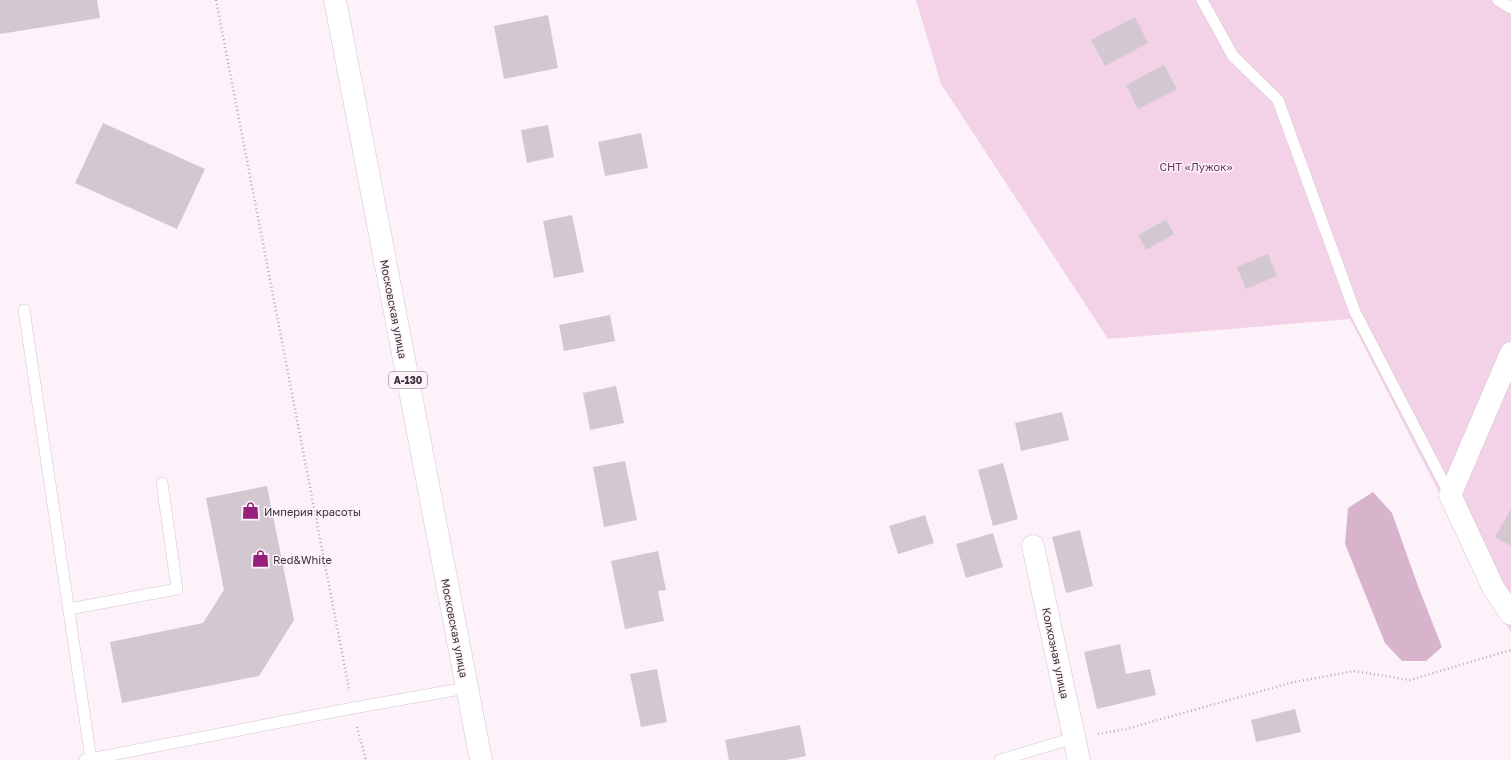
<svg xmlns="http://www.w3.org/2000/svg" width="1511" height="760" font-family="'Golos Text',sans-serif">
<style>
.green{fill:#f3d2e8}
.water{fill:#d7b3cc}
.building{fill:#d3c8cf}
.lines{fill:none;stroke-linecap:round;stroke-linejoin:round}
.lane-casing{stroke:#d3c7cf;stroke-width:12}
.street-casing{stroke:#d3c7cf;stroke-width:23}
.highway-casing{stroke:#d3c7cf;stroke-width:23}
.path{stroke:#b6adb3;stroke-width:2.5;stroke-dasharray:1 3;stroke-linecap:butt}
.lane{stroke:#fff;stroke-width:11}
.street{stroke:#fff;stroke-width:22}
.highway{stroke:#fff;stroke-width:22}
.labels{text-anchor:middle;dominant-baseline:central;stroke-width:3;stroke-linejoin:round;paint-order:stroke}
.shield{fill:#fef2fa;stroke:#736c71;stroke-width:1}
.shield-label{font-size:10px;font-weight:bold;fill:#383336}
.park-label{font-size:11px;fill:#663759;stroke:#fef2fa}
.street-label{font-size:11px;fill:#383336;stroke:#fef2fa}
.poi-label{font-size:11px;fill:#383336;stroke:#fef2fa;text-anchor:start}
</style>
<rect width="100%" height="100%" fill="#fef2fa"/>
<path class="green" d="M916 0H1511V633L1350 319 1108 339 941 84Z"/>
<path class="water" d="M1373 492 1392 513 1418 586 1442 647 1426 661H1402L1385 643 1345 544 1348 508Z"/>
<path class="building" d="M0 0H97L100 18 0 34Z
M548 15 558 68 504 79 494 26Z
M1135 17 1148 43 1105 66 1091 40Z
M1164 65 1177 89 1138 109 1126 85Z
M103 123 205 169 177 229 75 183Z
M548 125 554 157 527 163 521 130Z
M641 133 648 168 605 176 598 142Z
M572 215 584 272 554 278 543 221Z
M1166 220 1174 234 1146 250 1138 235Z
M1268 254 1277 276 1246 289 1237 267Z
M610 315 615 341 564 351 559 325Z
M616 386 624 423 590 430 583 393Z
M1062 412 1069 440 1021 451 1015 423Z
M625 461 637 520 604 527 593 467Z
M1003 463 1018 519 993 526 978 470Z
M267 486 294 620 259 676 122 703 110 642 203 623 224 590 206 498Z
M1511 509V546L1495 537Z
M925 515 934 543 898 554 889 526Z
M1080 530 1093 586 1066 593 1052 537Z
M993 533 1003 567 966 578 956 544Z
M658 551 666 590 658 591 664 621 625 629 611 561Z
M1120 644 1126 674 1150 669 1156 695 1097 709 1084 652Z
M657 669 667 722 641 727 630 674Z
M1295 709 1301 732 1256 742 1251 720Z
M800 725 806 756 786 760H729L725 740Z"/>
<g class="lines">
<defs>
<path id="lane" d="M1202 0 1233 56 1278 100 1355 312 1450 495
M1498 0 1511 8
M24 310 91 759
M69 609 177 589 162 483
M85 760 353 708 466 688
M1000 760 1074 738"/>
<path id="street" d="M1511 353 1450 495 1494 589 1511 614
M1033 546 1079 760"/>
<path id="highway" d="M335 0 481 760"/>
</defs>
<use href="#lane" class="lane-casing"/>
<use href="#street" class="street-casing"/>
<use href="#highway" class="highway-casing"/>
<path class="path" d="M216 0 349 689
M357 727 366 760
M1098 734 1126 729 1290 683 1354 671 1410 680 1511 650"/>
<use href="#lane" class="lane"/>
<use href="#street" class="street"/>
<use href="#highway" class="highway"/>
</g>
<defs>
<symbol id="shop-bare" viewBox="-9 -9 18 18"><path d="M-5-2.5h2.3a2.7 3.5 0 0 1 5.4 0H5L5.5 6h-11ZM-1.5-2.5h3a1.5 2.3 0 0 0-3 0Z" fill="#941f7c" stroke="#fef2fa" stroke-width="2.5" paint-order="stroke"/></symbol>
</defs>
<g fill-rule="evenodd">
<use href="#shop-bare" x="238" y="498" width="25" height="25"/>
<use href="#shop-bare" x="248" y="546" width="25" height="25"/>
</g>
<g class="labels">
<rect class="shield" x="389" y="372" width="38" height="16" rx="3"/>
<g class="shield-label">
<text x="408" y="380">А-130</text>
</g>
<g class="park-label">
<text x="1196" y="166">СНТ «Лужок»</text>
</g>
<g class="street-label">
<text transform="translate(394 309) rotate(79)">Московская улица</text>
<text transform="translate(455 628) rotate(79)">Московская улица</text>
<text transform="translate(1056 653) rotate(78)">Колхозная улица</text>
</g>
<g class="poi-label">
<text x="264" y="511">Империя красоты</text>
<text x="273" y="559">Red&amp;White</text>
</g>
</g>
</svg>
